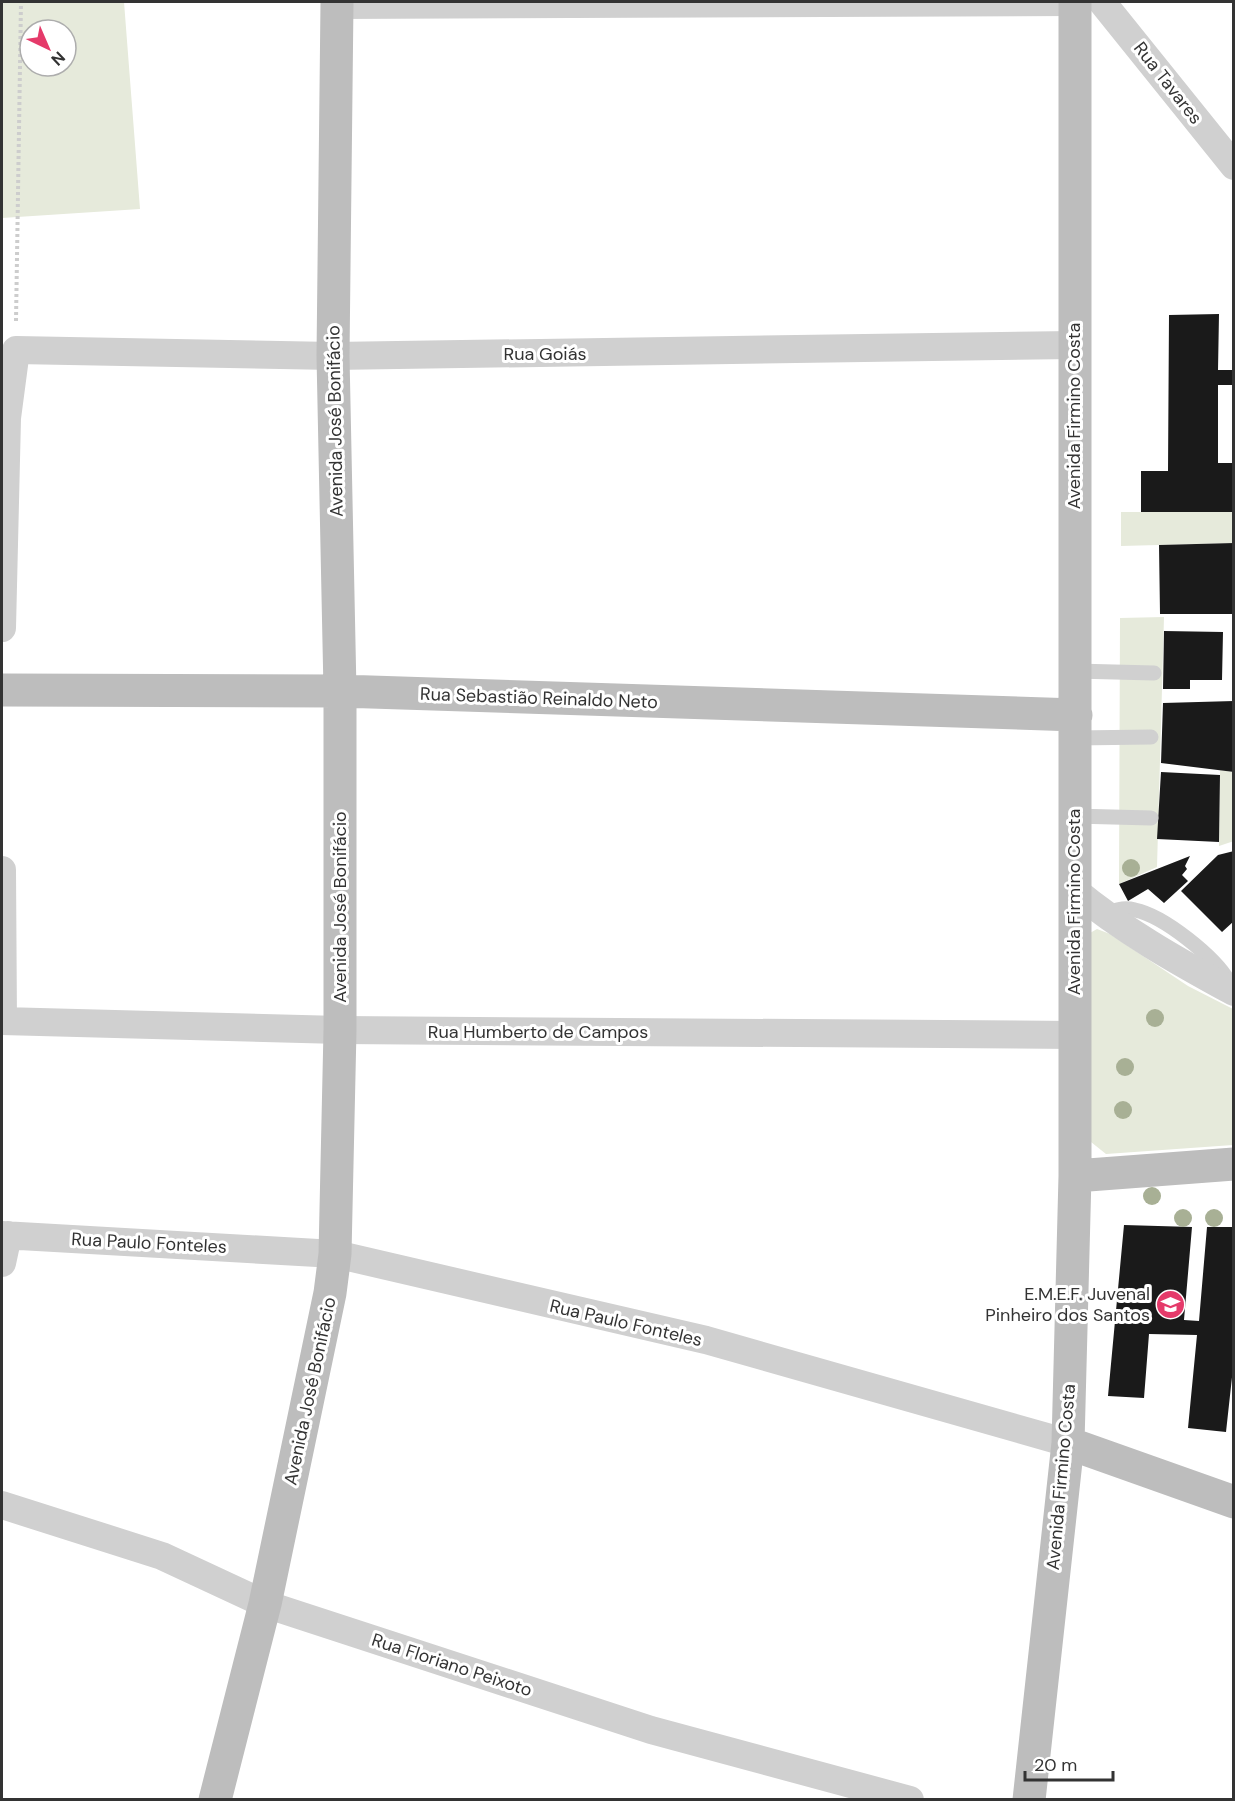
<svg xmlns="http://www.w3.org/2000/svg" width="1235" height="1801" font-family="'DM Sans',sans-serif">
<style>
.green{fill:#e6eadb;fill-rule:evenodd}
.building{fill:#1a1a1a}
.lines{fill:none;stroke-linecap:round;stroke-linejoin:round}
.path{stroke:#cdcdcd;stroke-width:4;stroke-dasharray:3 3;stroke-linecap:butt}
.lane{stroke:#d0d0d0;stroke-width:15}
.street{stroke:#d0d0d0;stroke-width:28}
.secondary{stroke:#bdbdbd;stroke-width:33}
.tree{fill:#a8b095}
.labels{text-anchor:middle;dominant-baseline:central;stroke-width:6;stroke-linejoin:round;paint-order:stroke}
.street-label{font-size:18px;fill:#333;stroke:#fff}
.poi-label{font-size:18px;fill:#333;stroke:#fff;text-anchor:end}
</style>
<rect width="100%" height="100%" fill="#fff"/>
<path class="green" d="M2 2H124L140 209 2 218ZM30 30H66V66H30Z
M1121 512H1233V543L1121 546Z
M1164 617 1157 867 1119 884 1120 618Z
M1220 770 1233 772 1234 841 1219 846Z
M1097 929 1110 934 1188 986 1233 1009V1145L1106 1154 1091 1142 1090 933Z"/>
<path class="building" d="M1219 314 1218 370H1234V385H1218V463H1234V512H1141V471H1168L1169 315Z
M1234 543V614H1160L1159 545Z
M1164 631 1223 632 1222 680H1190V689H1163Z
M1234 701V772L1161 763 1163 703Z
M1161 772 1220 775 1219 842 1157 839Z
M1234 851V921L1222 932 1181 891 1218 855Z
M1190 856 1185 866 1187 869 1182 875 1188 881 1164 903 1148 889 1128 901 1119 884Z
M1124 1225 1192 1227 1184 1320 1199 1321 1207 1227H1234V1359L1226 1432 1188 1428 1197 1335 1149 1334 1144 1398 1108 1396Z"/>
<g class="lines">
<path class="path" d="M16 321 21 2"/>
<path class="lane" d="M1075 671 1154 673
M1075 738 1151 737
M1074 816 1151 818
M1104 915C1115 910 1123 907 1135 910 1164 916 1215 957 1229 982"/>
<path class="street" d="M1102 2 1234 166
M337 5 1075 2
M2 628 7 418 16 350 333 356 1073 345
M2 870 3 1021
M1073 889C1122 930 1177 961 1234 992
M2 1021 340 1030 1075 1035
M2 1235 335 1254 706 1340 1068 1443
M2 1263 8 1235
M2 1505 162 1556 265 1604 651 1730 910 1800"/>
<path class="secondary" d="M2 690 340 691 1076 715
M1075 1176 1234 1164
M1068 1443 1234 1502
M215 1800 265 1604 330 1293 335 1254 340 1030V691L333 356 337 2
M1029 1800 1068 1443 1075 1176V2"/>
</g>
<g class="tree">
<circle cx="1131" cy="868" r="9"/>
<circle cx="1155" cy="1018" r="9"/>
<circle cx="1125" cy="1067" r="9"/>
<circle cx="1123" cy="1110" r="9"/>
<circle cx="1152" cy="1196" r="9"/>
<circle cx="1183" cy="1218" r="9"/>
<circle cx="1214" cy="1218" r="9"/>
</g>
<defs>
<symbol id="school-disc" viewBox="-11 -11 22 22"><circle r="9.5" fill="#e53a6a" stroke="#fff"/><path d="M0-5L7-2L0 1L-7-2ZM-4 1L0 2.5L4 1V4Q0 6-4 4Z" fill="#fff"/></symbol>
</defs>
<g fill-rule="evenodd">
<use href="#school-disc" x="1154" y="1288" width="33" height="33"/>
</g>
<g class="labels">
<g class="street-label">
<text transform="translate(1168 83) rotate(52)">Rua Tavares</text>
<text x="545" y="354">Rua Goiás</text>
<text transform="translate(1074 416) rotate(-90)">Avenida Firmino Costa</text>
<text transform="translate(335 421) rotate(-91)">Avenida José Bonifácio</text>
<text transform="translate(539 698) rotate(2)">Rua Sebastião Reinaldo Neto</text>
<text transform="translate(1074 902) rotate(-90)">Avenida Firmino Costa</text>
<text transform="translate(340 907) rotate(-90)">Avenida José Bonifácio</text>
<text x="538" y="1032">Rua Humberto de Campos</text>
<text transform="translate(149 1243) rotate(3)">Rua Paulo Fonteles</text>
<text transform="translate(626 1323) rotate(13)">Rua Paulo Fonteles</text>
<text transform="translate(310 1391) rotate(-78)">Avenida José Bonifácio</text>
<text transform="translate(1061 1477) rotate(-85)">Avenida Firmino Costa</text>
<text transform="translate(452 1665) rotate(18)">Rua Floriano Peixoto</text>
</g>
<g class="poi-label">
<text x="1150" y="1294">E.M.E.F. Juvenal<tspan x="1150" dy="21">Pinheiro dos Santos</tspan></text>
</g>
</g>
<rect width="1235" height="1801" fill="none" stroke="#333333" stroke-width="6"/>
<g transform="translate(48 48) rotate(136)"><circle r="28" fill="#ffffff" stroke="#adadad" stroke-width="1.5"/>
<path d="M0-4.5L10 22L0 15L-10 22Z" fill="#e53a6a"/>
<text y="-9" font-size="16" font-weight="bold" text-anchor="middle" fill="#333333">N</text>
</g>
<path d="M1025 1771v9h88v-9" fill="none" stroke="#333333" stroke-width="3"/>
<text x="1034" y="1771" font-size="18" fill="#333333" stroke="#ffffff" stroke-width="4.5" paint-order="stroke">20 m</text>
</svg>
